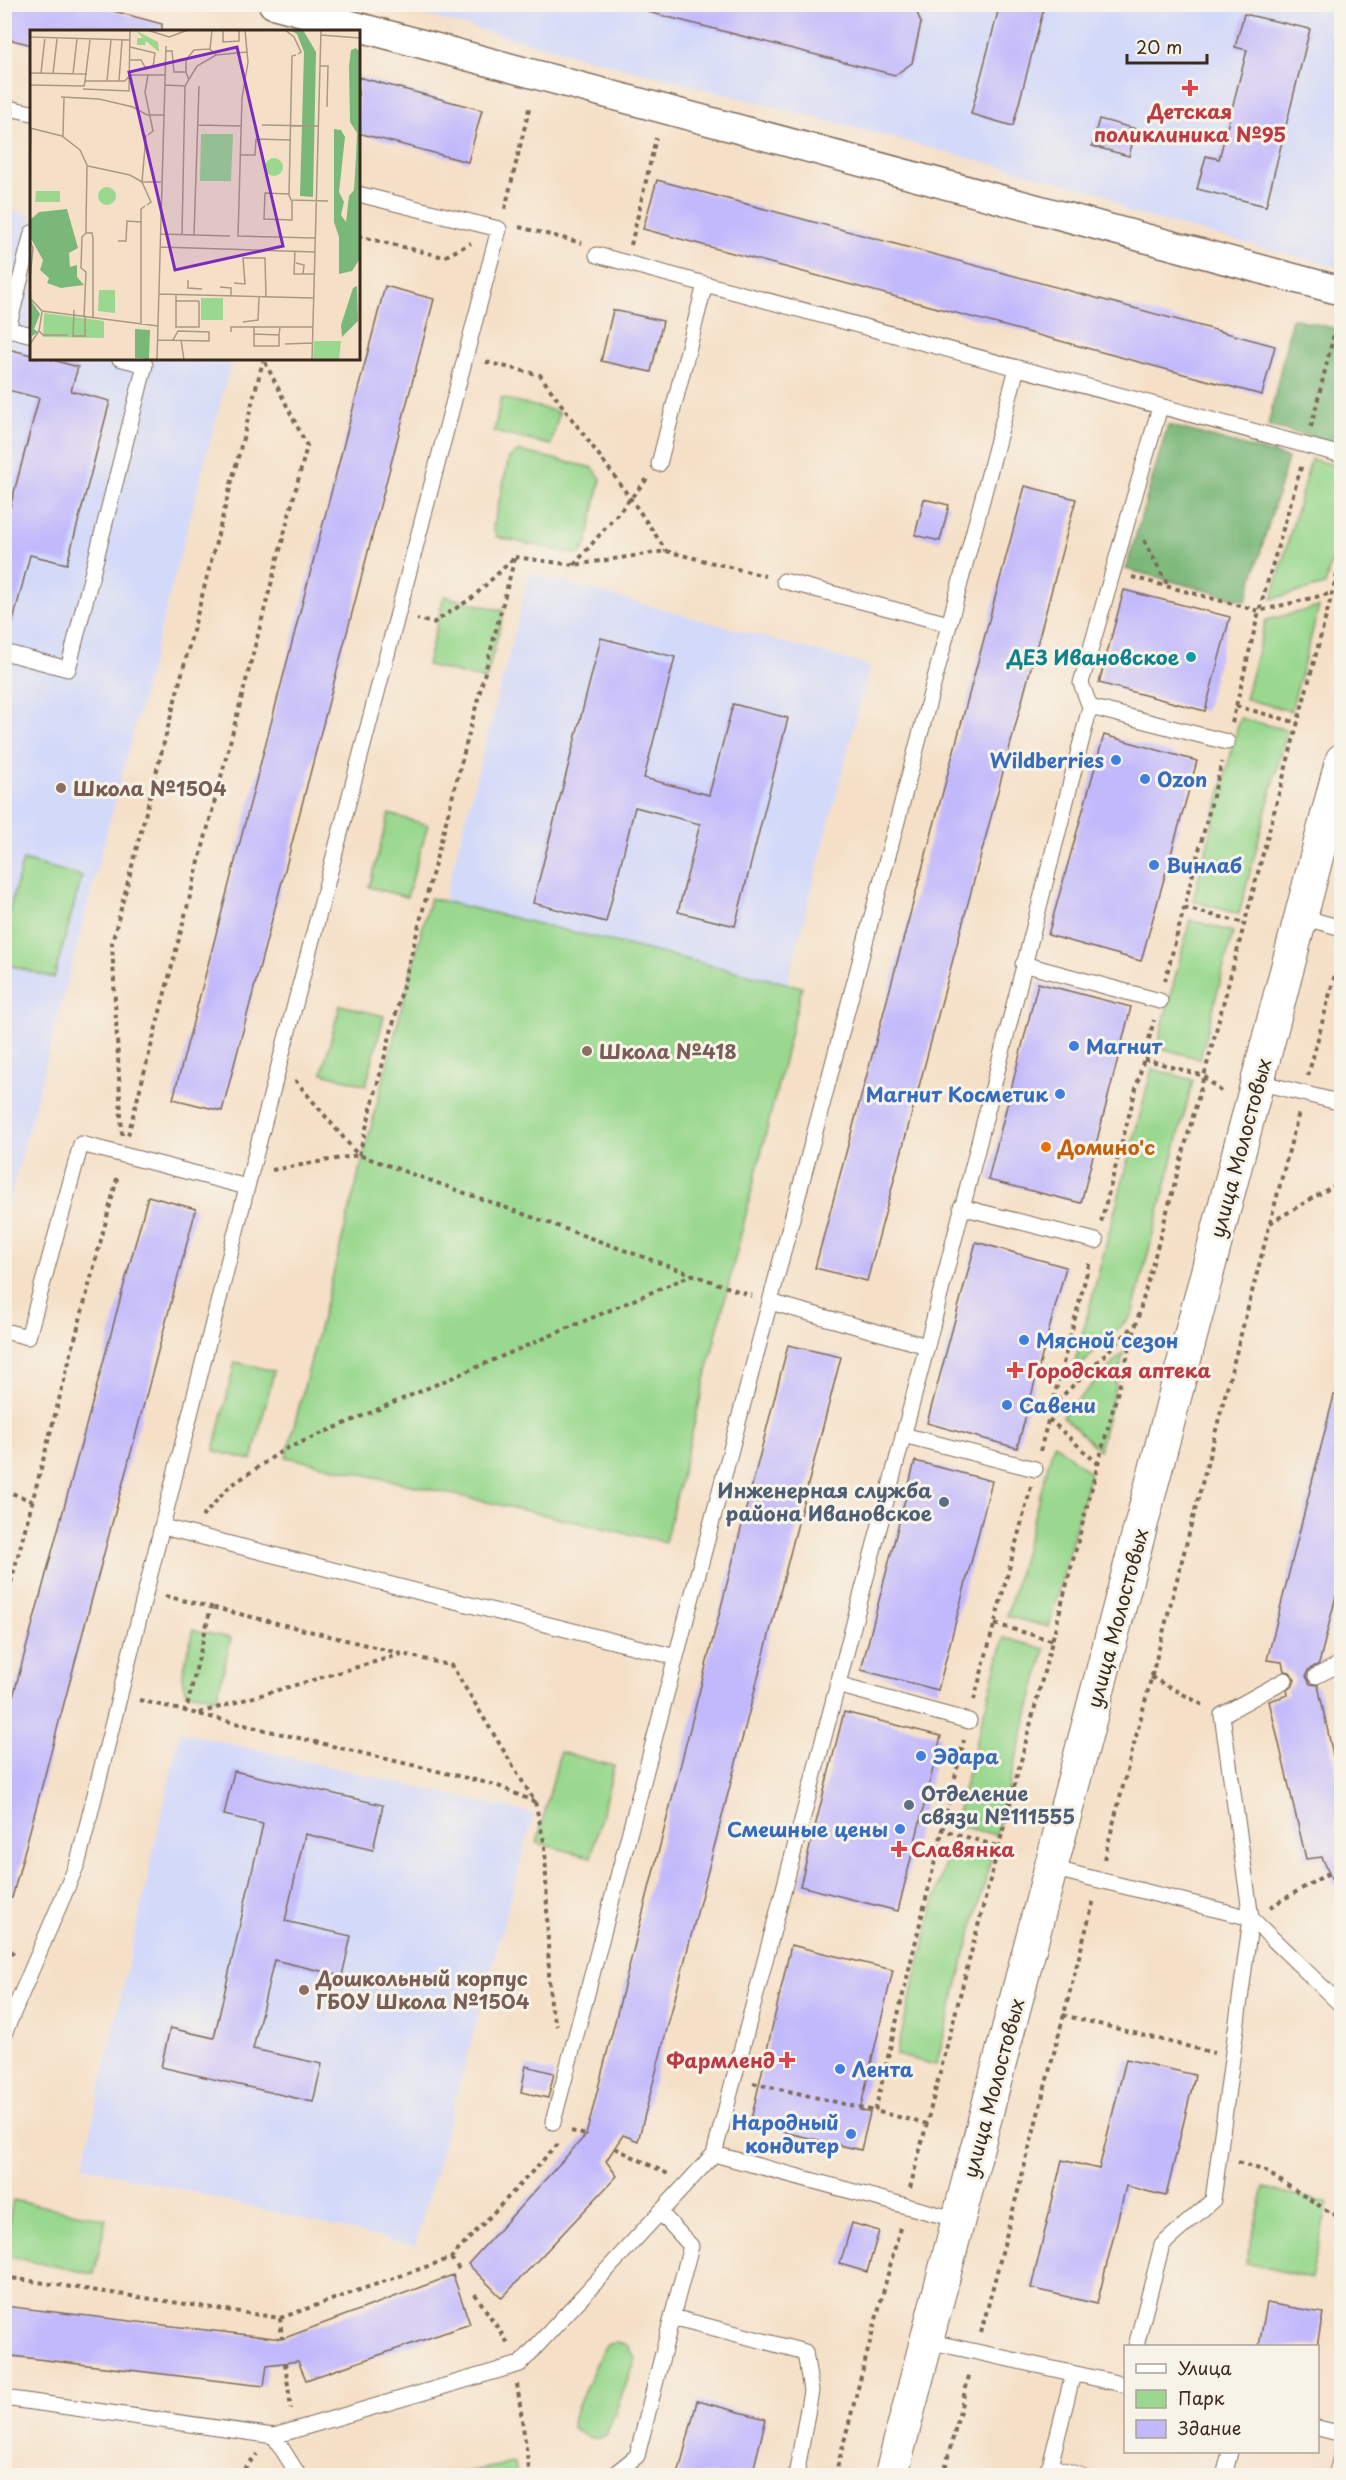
<svg xmlns="http://www.w3.org/2000/svg" width="1346" height="2480" font-family="'Playpen Sans',sans-serif">
<style>
.built{fill:#d3d9f9}
.green{fill:#99d88e;stroke:#6a8156;stroke-width:1.5}
.forest{fill:#7ab879;stroke:#5a714c;stroke-width:1.5}
.building{fill:#c2b9fc}
.lines{fill:none;stroke-linecap:round;stroke-linejoin:round}
.service-casing{stroke:#7c6a59;stroke-width:17}
.minor-casing{stroke:#7c6a59;stroke-width:31}
.tertiary-casing{stroke:#7c6a59;stroke-width:35}
.path{stroke:#7c6a59;stroke-width:4;stroke-dasharray:4.5 4.5;stroke-linecap:butt}
.service{stroke:#fff;stroke-width:15}
.minor{stroke:#fff;stroke-width:28}
.tertiary{stroke:#fff;stroke-width:33}
.health-dot{fill:#e0444e;stroke:#f7f3e8;stroke-width:2}
.culture-dot{fill:#0f9aa8;stroke:#f7f3e8;stroke-width:2}
.shop-dot{fill:#3f7fe0;stroke:#f7f3e8;stroke-width:2}
.education-dot{fill:#8d6e63;stroke:#f7f3e8;stroke-width:2}
.food-dot{fill:#e8710a;stroke:#f7f3e8;stroke-width:2}
.service-dot{fill:#5c6f8a;stroke:#f7f3e8;stroke-width:2}
.labels{text-anchor:middle;dominant-baseline:central;stroke-width:6;stroke-linejoin:round;paint-order:stroke}
.health-label{font-size:20px;font-weight:bold;fill:#be3a42;stroke:#f7f3e8;text-anchor:start}
.culture-label{font-size:20px;font-weight:bold;fill:#0d838f;stroke:#f7f3e8;text-anchor:end}
.shop-label{font-size:20px;font-weight:bold;fill:#366cbe;stroke:#f7f3e8;text-anchor:start}
.education-label{font-size:20px;font-weight:bold;fill:#785e54;stroke:#f7f3e8;text-anchor:start}
.food-label{font-size:20px;font-weight:bold;fill:#c56008;stroke:#f7f3e8;text-anchor:start}
.street-label{font-size:20px;fill:#3b2a1e;stroke:#f7f3e8}
.service-label{font-size:20px;font-weight:bold;fill:#4e5e75;stroke:#f7f3e8;text-anchor:end}
.inset-road{fill:none;stroke:#ab9783;stroke-width:1.5}
.view{fill:#7b2cbf;fill-opacity:0.15;stroke:#7b2cbf;stroke-width:3}
.inset-edge{fill:none;stroke:#3b2a1e;stroke-width:3}
</style>
<rect width="100%" height="100%" fill="#f7f3e8"/>
<filter id="ink" filterUnits="userSpaceOnUse"><feTurbulence type="fractalNoise" baseFrequency=".0167" numOctaves="2"/><feDisplacementMap in="SourceGraphic" scale="12" xChannelSelector="R" yChannelSelector="G"/><feConvolveMatrix kernelMatrix="1 2 1 2 8 2 1 2 1" color-interpolation-filters="sRGB"/></filter>
<filter id="wash" filterUnits="userSpaceOnUse"><feTurbulence type="fractalNoise" baseFrequency=".008" numOctaves="4" result="noise"/><feDisplacementMap in="SourceGraphic" scale="24" xChannelSelector="R" yChannelSelector="G"/><feGaussianBlur stdDeviation="1.35" result="paint"/><feColorMatrix in="noise" values="0 0 0 0 0 0 0 0 0 0 0 0 0 0 0 0 0 1.4 0 .05"/><feComposite in="paint" operator="in"/></filter>
<g filter="url(#wash)">
<rect width="100%" height="100%" fill="#f5e0c7"/>
<path class="built" d="M385 5H1341V268L1127 212 1106 194Z
M4 208 31 215 32 358 232 359 5 1218Z
M530 573 870 666 651 1505 304 1435Z
M180 1732 534 1814 415 2246 83 2166Z"/>
<path class="green" d="M501 398 559 412 551 445 494 432Z
M519 451 593 468 601 479 586 546 578 555 497 537 493 528 509 458Z
M1311 459 1341 467V524L1325 585 1272 599Z
M444 596 504 611 486 680 427 665Z
M1319 607 1291 711 1245 699 1266 620Z
M1240 718 1287 730 1239 914 1193 901Z
M389 814 428 825 407 897 369 887Z
M23 860 82 876 54 978 5 964V926Z
M430 898 802 987 665 1542 286 1457Z
M1190 920 1233 932 1200 1059 1157 1047Z
M340 1005 384 1016 366 1085 322 1073Z
M1152 1069 1193 1080 1132 1315 1072 1374Z
M1124 1352 1099 1450 1062 1416Z
M235 1362 274 1371 252 1460 214 1451Z
M1054 1443 1090 1473 1049 1627 1007 1616Z
M193 1630 231 1638 217 1698 185 1691 182 1677Z
M1004 1638 1045 1649 996 1835 954 1825Z
M560 1752 614 1766 591 1857 537 1843Z
M949 1845 992 1855 936 2065 896 2055Z
M1264 2188 1328 2203 1311 2278 1246 2263Z
M13 2200 106 2219 94 2274 5 2256V2239Z
M616 2343 627 2346 636 2359 606 2435C594 2443 581 2435 572 2427L573 2417 602 2351 608 2344Z
M514 2463 516 2475H452Z"/>
<path class="forest" d="M1292 318 1341 330V444L1268 426Z
M1168 425 1288 458 1246 601 1126 569Z"/>
<g id="blocks">
<path class="building" d="M4 4H88L162 24V32H32V45L4 38Z
M649 4H914L921 23 912 63 895 75 648 12Z
M1000 4H1045L1013 126 971 114Z
M1244 14 1310 29 1266 206 1197 189 1206 156 1219 159 1247 50 1235 47Z
M358 77 482 110 468 162 358 133Z
M1099 119 1136 129 1129 156 1092 146Z
M657 180 1275 346 1262 395 643 229Z
M385 286 434 299 222 1111 173 1099Z
M613 310 663 321 651 372 601 361Z
M4 348 32 355V358H46L78 367 71 391 110 401 67 564 30 555 12 625 4 624V530L39 398 4 389Z
M1025 486 1076 499 867 1281 815 1268Z
M924 499 949 505 940 541 915 535Z
M1124 590 1230 617 1205 711 1099 683Z
M601 638 675 657 644 778 709 795 733 704 788 718 735 926 678 912 700 824 635 807 606 922 533 903Z
M1104 735 1197 761 1141 961 1048 935Z
M1038 983 1131 1007 1081 1203 988 1180Z
M148 1196 196 1209 12 1898 4 1897V1730Z
M976 1242 1066 1267 1017 1448 927 1423Z
M788 1345 841 1357 638 2141 623 2135 606 2161 617 2176 502 2298 468 2264 586 2135Z
M1334 1395 1341 1396V1576L1319 1664 1308 1670 1306 1676 1310 1684 1318 1685 1341 1793V1901L1322 1857 1306 1859 1269 1701 1288 1695 1287 1690 1293 1685 1295 1680 1290 1672 1284 1671 1282 1662 1267 1660Z
M915 1461 992 1481 938 1690 861 1670Z
M844 1712 941 1736 898 1911 800 1886Z
M234 1771 383 1805 373 1850 305 1834 285 1921 351 1936 342 1976 274 1960 253 2049 322 2064 313 2102 161 2067 170 2028 214 2038 263 1824 224 1815Z
M791 1945 893 1970 860 2110 870 2113 861 2150 750 2124Z
M1126 2059 1195 2075 1166 2196 1126 2186 1097 2304 1031 2288 1062 2160 1099 2169Z
M526 2066 554 2073 548 2098 521 2092Z
M852 2223 879 2231 867 2272 840 2264Z
M453 2275 470 2324 306 2380 298 2361 267 2365 264 2386 4 2355V2306L282 2339Z
M1267 2303 1323 2313 1317 2346H1259Z
M697 2401 766 2419 752 2475H678Z"/>
</g>
</g>
<g filter="url(#ink)">
<use href="#blocks" fill-opacity="0" stroke="#7c6a59" stroke-width="1.5"/>
<g class="lines">
<defs>
<path id="service" d="M4 107 32 113
M597 255 1342 455
M4 328 32 335
M8 329 32 233
M659 464 705 284
M784 581 949 624
M4 652 68 669 145 365 119 358
M1090 707 1227 742
M1301 917 1342 928
M1023 964 1160 1001
M1258 1082 1342 1103
M961 1207 1096 1241
M770 1302 927 1346
M4 1331 28 1337 81 1144 247 1187
M903 1435 1035 1469
M163 1527 676 1657
M1316 1676 1342 1663
M837 1685 969 1721
M1051 1868 1251 1918 1342 2006
M4 2034 78 1862 247 1187 499 229 358 194
M553 2122 1017 368
M714 2154 958 2220
M660 2212 691 2246 672 2317 805 2352 811 2391 796 2476
M927 2341 1126 2385
M1136 2346 1162 2245 1213 2200 1251 1918 1222 1715 1285 1680
M4 2398 274 2436 520 2364 714 2154 927 1346 1090 707 1081 683 1160 407
M1318 2428 1342 2434
M274 2436 299 2476
M1050 2466 1073 2374
M612 2476 637 2456 672 2317
M1042 2476 1050 2466 1082 2476
M1224 2476 1230 2452
M1336 2476 1342 2453"/>
<path id="minor" d="M273 4 1342 291"/>
<path id="tertiary" d="M891 2476 1342 760"/>
</defs>
<use href="#service" class="service-casing"/>
<use href="#minor" class="minor-casing"/>
<use href="#tertiary" class="tertiary-casing"/>
<path class="path" d="M505 209 530 105
M519 227 582 243
M358 236 444 257 471 243
M631 245 656 138
M486 362 540 375C582 434 627 490 666 551
M1311 427 1338 318
M1144 540 1168 586
M515 557 574 565 666 551 765 576
M574 565 647 479
M1132 577 1259 611 1332 593
M1236 706 1298 723
M1232 723 1259 611 1302 464
M1184 908 1245 923
M1165 981 1222 762
M1144 1059 1204 1076 1222 1092
M1308 1076 1342 948
M295 1080 358 1155
M122 1135 112 943 263 361
M128 1135 307 446 263 358
M359 1155 515 557 472 598 433 623 417 619
M272 1170 359 1155 752 1296
M1101 1222 1154 1020
M1270 1223 1342 1181
M1051 1407 1136 1324
M1049 1419 1098 1464
M1040 1451 1090 1261
M4 1490 32 1501
M202 1517 229 1487 283 1450 692 1275
M165 1596 211 1607 186 1711
M4 1609 118 1175
M995 1624 1054 1641
M1151 1677 1205 1706
M139 1700 496 1785 535 1802 452 1666 211 1607
M974 1700 1031 1487
M199 1713 402 1654
M535 1802 545 1846 550 2006 557 2026
M940 1829 1000 1847
M1104 1859 1299 1112
M1270 1907 1329 1873
M4 1944 16 1956
M1063 2015 1214 2053
M753 2083 875 2111
M927 2124 875 2111 964 1740
M571 2131 586 2135
M615 2148 668 2174
M1238 2162 1265 2171 1342 2220
M910 2188 1098 1464 1204 1076 1342 556
M451 2258 461 2272
M4 2277 280 2318 451 2258 559 2143
M475 2294 510 2346
M280 2318 282 2339
M981 2333 1094 1899
M285 2363 291 2409
M517 2384 530 2476
M238 2476 257 2454
M835 2476 901 2224
M943 2476 970 2372"/>
<use href="#service" class="service"/>
<use href="#minor" class="minor"/>
<use href="#tertiary" class="tertiary"/>
</g>
</g>
<g class="health-dot">
<path d="M1187 79h6v6h6v6h-6v6h-6v-6h-6v-6h6z"/>
<path d="M1012 1361h6v6h6v6h-6v6h-6v-6h-6v-6h6z"/>
<path d="M896 1840h6v6h6v6h-6v6h-6v-6h-6v-6h6z"/>
<path d="M784 2051h6v6h6v6h-6v6h-6v-6h-6v-6h6z"/>
</g>
<circle class="culture-dot" cx="1191" cy="657" r="6"/>
<g class="shop-dot">
<circle cx="1116" cy="760" r="6"/>
<circle cx="1145" cy="779" r="6"/>
<circle cx="1154" cy="865" r="6"/>
<circle cx="1074" cy="1046" r="6"/>
<circle cx="1060" cy="1094" r="6"/>
<circle cx="1024" cy="1340" r="6"/>
<circle cx="1007" cy="1405" r="6"/>
<circle cx="921" cy="1756" r="6"/>
<circle cx="900" cy="1829" r="6"/>
<circle cx="840" cy="2069" r="6"/>
<circle cx="851" cy="2134" r="6"/>
</g>
<g class="education-dot">
<circle cx="61" cy="788" r="6"/>
<circle cx="587" cy="1051" r="6"/>
<circle cx="304" cy="1990" r="6"/>
</g>
<circle class="food-dot" cx="1046" cy="1147" r="6"/>
<g class="service-dot">
<circle cx="944" cy="1502" r="6"/>
<circle cx="909" cy="1805" r="6"/>
</g>
<g class="labels">
<g class="health-label">
<text x="1190" y="111" text-anchor="middle">Детская<tspan x="1190" dy="23">поликлиника №95</tspan></text>
<text x="1027" y="1370">Городская аптека</text>
<text x="911" y="1849">Славянка</text>
<text x="775" y="2060" text-anchor="end">Фармленд</text>
</g>
<g class="culture-label">
<text x="1179" y="657">ДЕЗ Ивановское</text>
</g>
<g class="shop-label">
<text x="1104" y="760" text-anchor="end">Wildberries</text>
<text x="1157" y="779">Ozon</text>
<text x="1166" y="865">Винлаб</text>
<text x="1086" y="1046">Магнит</text>
<text x="1048" y="1094" text-anchor="end">Магнит Косметик</text>
<text x="1036" y="1340">Мясной сезон</text>
<text x="1019" y="1405">Савени</text>
<text x="933" y="1756">Эдара</text>
<text x="888" y="1829" text-anchor="end">Смешные цены</text>
<text x="852" y="2069">Лента</text>
<text x="839" y="2122" text-anchor="end">Народный<tspan x="839" dy="23">кондитер</tspan></text>
</g>
<g class="education-label">
<text x="73" y="788">Школа №1504</text>
<text x="599" y="1051">Школа №418</text>
<text x="316" y="1978">Дошкольный корпус<tspan x="316" dy="23">ГБОУ Школа №1504</tspan></text>
</g>
<g class="food-label">
<text x="1058" y="1147">Домино'c</text>
</g>
<g class="street-label">
<text transform="translate(1240 1148) rotate(-75)">улица Молостовых</text>
<text transform="translate(1117 1618) rotate(-75)">улица Молостовых</text>
<text transform="translate(993 2088) rotate(-75)">улица Молостовых</text>
</g>
<g class="service-label">
<text x="932" y="1490">Инженерная служба<tspan x="932" dy="23">района Ивановское</tspan></text>
<text x="921" y="1793" text-anchor="start">Отделение<tspan x="921" dy="23">связи №111555</tspan></text>
</g>
</g>
<g transform="translate(30 30)">
<rect width="330" height="330" fill="#f5e0c7"/>
<path d="M105 0 128 12 129 22 116 11 115 15H107V8H113ZM171 104H203L201 151H170ZM235 137a9 9 0 1 1 18 0a9 9 0 1 1-18 0ZM68 166a9 9 0 1 1 18 0a9 9 0 1 1-18 0ZM6 161H30V172H5ZM69 260H85V283L68 281ZM171 268H193V290H171ZM14 283 74 291V308L13 307ZM284 311H311L309 330H283Z" fill="#99d88e"/>
<path d="M260 0H273L286 22 283 167 270 166 274 22 267 4ZM326 18 330 22 329 230 322 241 309 244V207L304 192V99L311 100 315 107 309 162 314 172 311 185 316 192 319 166 324 160 326 127 327 103 320 92 319 36 321 20ZM37 179 48 218 39 223 40 237 47 235V247L54 255 31 258 17 253 19 248 10 240 13 230 0 207V190L9 182ZM327 256 328 291 312 307 311 295 323 258ZM0 269 10 284 4 299 8 302 2 306ZM105 299 120 300 119 329 105 328Z" fill="#7ab879"/>
<path class="inset-road" d="M117 0 139 7 158 0M193 0V12L209 11V0M215 0 218 32 212 68 208 206 285 208M255 0 264 7 271 22 268 24M291 5 330 8M0 7 100 10M180 19 182 0M136 21H142L144 42H156L159 50M266 25 262 26 259 165 261 170 298 171M100 30H111L115 37H123L125 23 100 17M290 36H298L297 77M156 42V30L164 20 180 19 186 25M0 43 57 44M11 43 15 7M23 44 27 9M43 44 47 9M118 45 115 62 123 101 118 105M55 51 60 10M77 51 81 10M89 51 92 10M0 55 54 56 55 51H95L100 45H135M135 55 155 56M53 59 99 61 100 0M31 67 69 69 103 77 117 85H134M168 95 211 96M232 95 288 96M0 98 32 106 50 120 57 135 56 196V203H62L63 208V288M116 105 112 152 121 172 117 175M33 106 34 67M211 125H225L226 109 260 110M0 132 1 100M58 136 100 145 112 152H131M259 164 235 163 234 189 262 190V170M130 204 200 206M152 204 155 56 167 36 186 25 217 22M164 205 169 56M0 211 3 218 0 249M88 211H96L97 191 111 192M130 217 285 222M265 221 264 244H273M266 233 274 235 273 244H284M158 250V258L172 259M204 253 215 254 213 228H235L236 267M190 257 201 258V266M129 264 283 268M146 265V297H169V271M0 268 12 281 128 296M146 271H169M44 280 43 306H55V287M54 287 56 242 51 238 52 207 56 203M213 292 228 290 229 267M111 294V179L115 176M224 296V304L249 305 250 297M9 301 13 305H38M201 302V297H283M224 304V316H249V305M127 310 179 311V302L148 301 143 310M151 310 154 330M0 314 9 301 12 282M255 314 282 313M127 330 136 16M282 330 291 0"/>
<path class="view" d="M207 17 253 216 145 240 99 42Z"/>
<rect width="330" height="330" class="inset-edge"/>
</g>
<rect width="1346" height="2480" fill="none" stroke="#f7f3e8" stroke-width="24"/>
<rect x="1124" y="2345" width="195" height="108" fill="#f7f3e8" stroke="#aca397" stroke-width="1.5"/>
<rect x="1136" y="2364" width="30" height="9" fill="#ffffff" stroke="#aca397" stroke-width="1.5"/>
<text x="1178" y="2375" font-size="18" fill="#3b2a1e">Улица</text>
<rect x="1136" y="2390" width="30" height="18" fill="#99d88e" stroke="#aca397" stroke-width="1.5"/>
<text x="1178" y="2405" font-size="18" fill="#3b2a1e">Парк</text>
<rect x="1136" y="2420" width="30" height="18" fill="#c2b9fc" stroke="#aca397" stroke-width="1.5"/>
<text x="1178" y="2435" font-size="18" fill="#3b2a1e">Здание</text>
<path d="M1127 54v9h80v-9" fill="none" stroke="#3b2a1e" stroke-width="3"/>
<text x="1136" y="54" font-size="18" fill="#3b2a1e" stroke="#f7f3e8" stroke-width="4.5" paint-order="stroke">20 m</text>
</svg>
